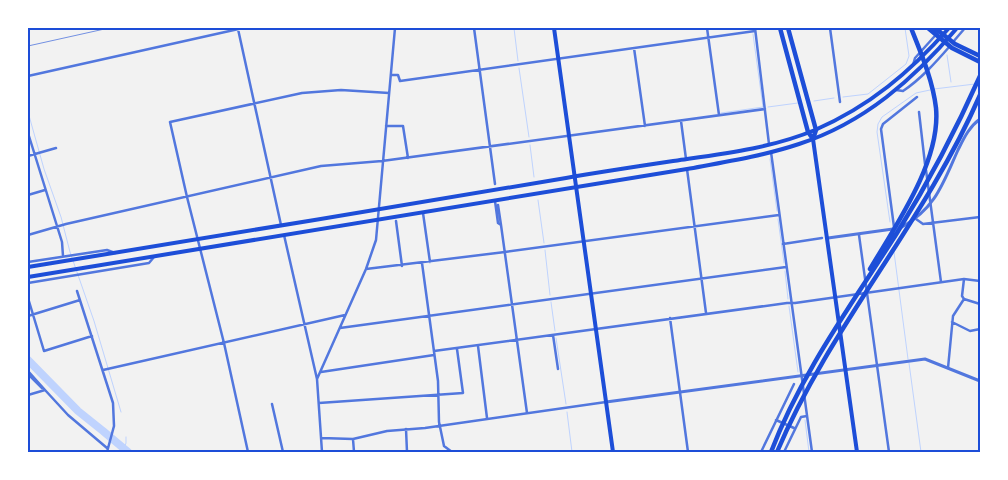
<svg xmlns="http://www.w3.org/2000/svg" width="1008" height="480" font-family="'Noto Sans',sans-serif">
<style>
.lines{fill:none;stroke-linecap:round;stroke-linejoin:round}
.stream{stroke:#bfd3fe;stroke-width:1}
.river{stroke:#bfd3fe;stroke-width:8}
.minor{stroke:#5277de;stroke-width:2.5}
.tertiary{stroke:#5277de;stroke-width:3}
.secondary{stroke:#1d4ed8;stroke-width:4}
.primary{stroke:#1d4ed8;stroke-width:4}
.trunk{stroke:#1d4ed8;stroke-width:4}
.motorway{stroke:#1d4ed8;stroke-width:4.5}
.rail{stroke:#7290e2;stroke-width:1}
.neatline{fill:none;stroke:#1d4ed8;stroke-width:2}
</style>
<rect width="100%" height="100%" fill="#f2f2f2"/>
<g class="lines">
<path class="stream" d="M514 28 518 61
M752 28V30
M947 55 951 82
M519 68 529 137
M934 89 975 84
M843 97 868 94 906 64 909 56 905 28
M814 101 834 98
M768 107 798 103
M28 112 44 169 61 217 70 252 94 321 121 412
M721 113 763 107 753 34
M530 145 534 177
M770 159 777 211
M538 200 544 243
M778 219 784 263
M890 222 877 132 878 124 882 117 916 93 930 90
M545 250 550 295
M894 252 908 359
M785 271 788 299
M551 302 555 331
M789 306 798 372
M556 338 566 404
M909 363 921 452
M567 412 572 452
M805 420 809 452
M124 449 126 443V437"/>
<path class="river" d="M28 360 78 411 103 431 128 452"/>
<path class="minor" d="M474 28 495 184
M707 28 719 115
M755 28 769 144
M830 28 840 102
M238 29 281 225
M953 42 965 28
M634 48 645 126
M913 65 915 58 942 28
M391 75H398L400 81 755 31
M28 76 243 28
M896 90 903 91C921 79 936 62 950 46
M919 112 925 164
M681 121 686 159
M386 126H403L408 158
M28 133 62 242 63 256
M771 152 812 452
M28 156 56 148
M687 169 706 313
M926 170 941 282
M28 195 45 190
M495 201 498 223 501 225 527 413
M498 205 501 225
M423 213 430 262
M916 219 923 224 980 217
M396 221 402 266
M894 227 881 129 883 124 917 97
M28 235 66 224 321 166 382 161 765 109
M284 235 317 379 322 452
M859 235 889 452
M783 244 822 238
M28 262 107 250 115 253
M422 263 438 381 439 422 444 446 452 452
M366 269 505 252 779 215
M964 279 962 296 964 299 980 304
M28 283 149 263 154 257
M77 291 113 403 114 426 107 452
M28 298 44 351 92 336
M28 316 80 300
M670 318 688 452
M952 322 970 331 980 329
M340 328 786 267
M553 335 558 369
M478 346 487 418
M434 351 787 303H795L964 279 980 281
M948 368 953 316 964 299
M103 370 345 315
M28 371 45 390
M321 372 434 355
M28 374 42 388
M317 379 366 269 376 240 395 28
M28 395 45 390 68 415 107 448
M319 403 463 393 457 349
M272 404 283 452
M776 420 794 428
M406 429 407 452
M321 438 353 439 387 431 425 428 606 402
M353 439 354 452
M51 452H55
M248 452 224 343 187 197 170 122 302 93 341 90 389 93
M306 452H322
M761 452 794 384
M784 452 801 417 807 416"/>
<path class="tertiary" d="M902 227C936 208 943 183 958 150 964 138 969 127 980 119
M828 238 893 229
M606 402 925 359 980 381"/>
<path class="secondary" d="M554 28 613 452"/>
<path class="primary" d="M813 139 857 452"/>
<path class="trunk" d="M28 267C207 238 387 208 566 178 606 171 647 165 687 159 730 153 774 147 815 130 870 106 910 72 949 28
M28 277 687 169C725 162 763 156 799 144 864 123 914 79 957 28"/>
<path class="motorway" d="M780 28 808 132 813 139 816 130 788 28
M928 28 952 48 980 62
M935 28 955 44 980 56
M870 269C896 225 941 161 936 108 933 81 921 53 911 28
M771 452C801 373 852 304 897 233 928 183 956 130 980 76
M777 452C830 326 925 222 980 95"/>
<path class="rail" d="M28 46 109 28"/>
</g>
<rect width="1008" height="480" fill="none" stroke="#ffffff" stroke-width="58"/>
<rect x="29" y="29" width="950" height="422" class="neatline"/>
</svg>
